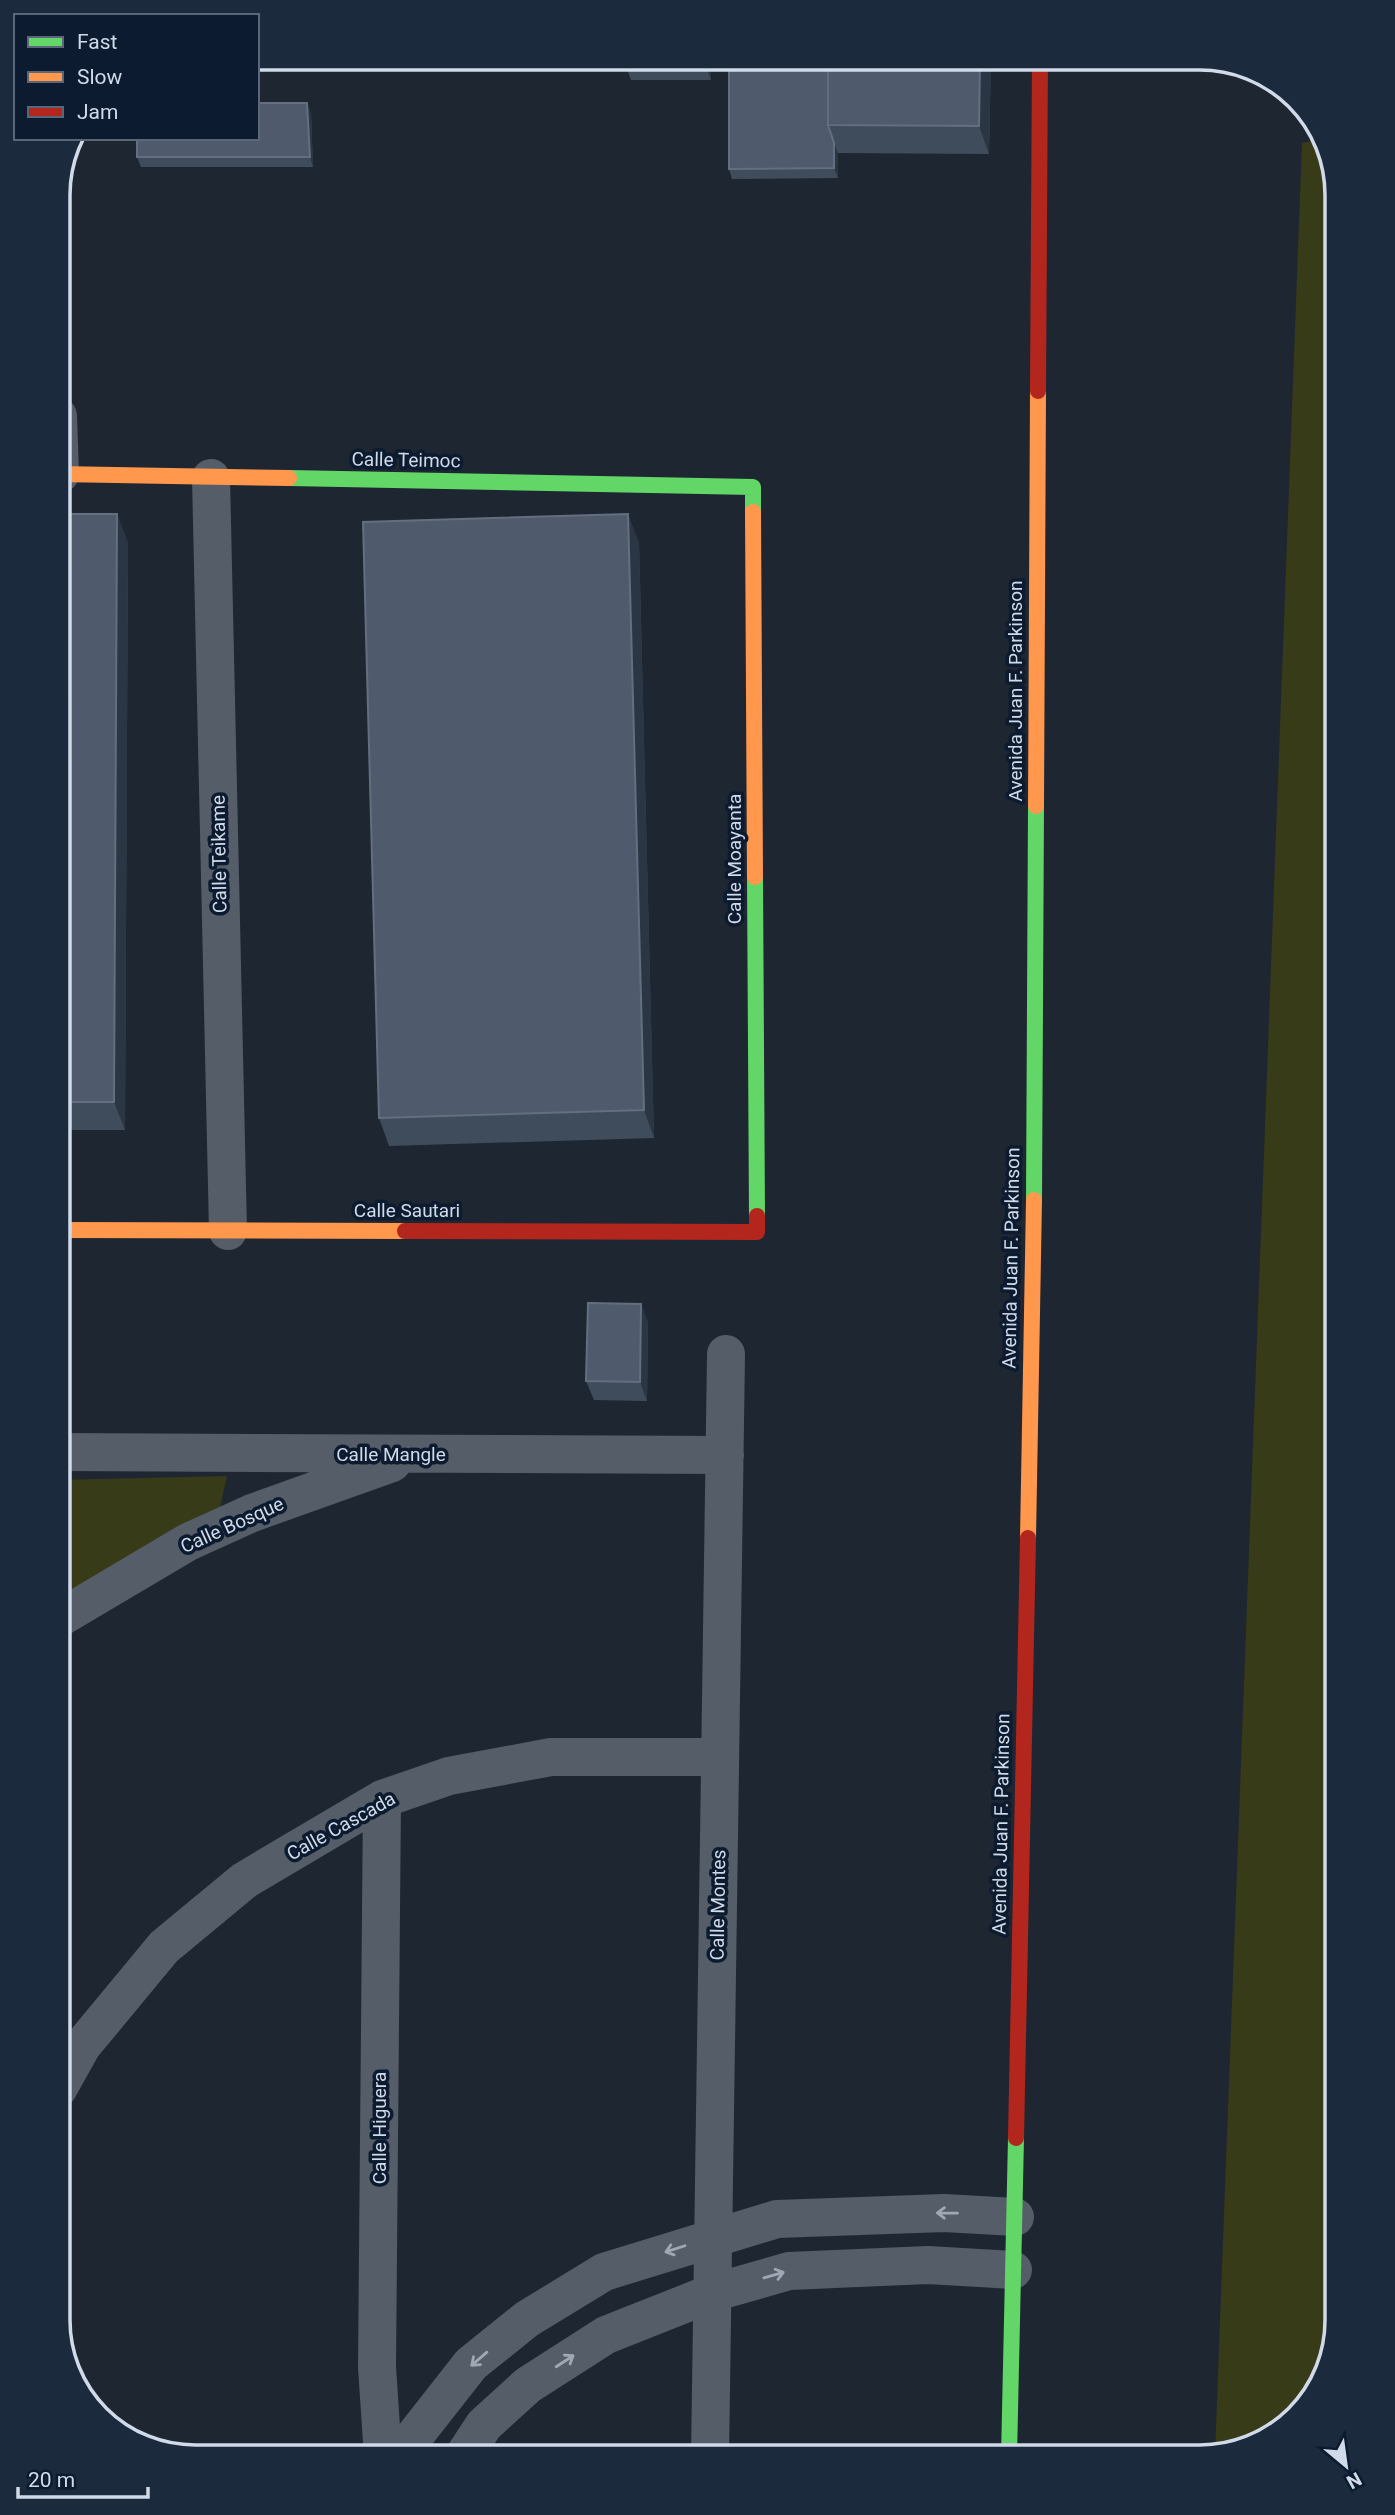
<svg xmlns="http://www.w3.org/2000/svg" width="1395" height="2515" font-family="Roboto,sans-serif">
<style>
.green{fill:#373b18}
.lines{fill:none;stroke-linecap:round;stroke-linejoin:round}
.street{stroke:#555d68;stroke-width:38}
.fast{stroke:#63d668;stroke-width:16}
.slow{stroke:#ff974d;stroke-width:16}
.jam{stroke:#b3261e;stroke-width:16}
.wall{fill:#3f4c5c}
.shaded-wall{fill:#2b3645}
.building{fill:#4f5b6c;stroke:#636f7f;stroke-width:2}
.oneway{stroke:#9fa8b5}
.labels{text-anchor:middle;dominant-baseline:central;stroke-width:7;stroke-linejoin:round;paint-order:stroke}
.street-label{font-size:19px;fill:#d0dae8;stroke:#0c1b2f}
.rim{fill:none;stroke:#d0dae8;stroke-width:3.5}
</style>
<rect width="100%" height="100%" fill="#1e2632"/>
<path class="green" d="M1324 139 1337 196V2320L1314 2396 1253 2447 1215 2454 1302 143Z
M227 1476 218 1517 58 1610V1480Z"/>
<g class="lines">
<path class="street" d="M58 416 60 474
M211 478 228 1231
M58 1452 725 1455
M58 1619 188 1542 252 1513 392 1463
M382 1799 377 2367 383 2457
M58 2089 82 2046 164 1947 245 1880 382 1799 449 1776 551 1757H720
M398 2457 471 2364 527 2319 604 2272 777 2219 944 2213 1015 2217
M463 2457 484 2425 528 2385 606 2335 712 2293 789 2271 928 2265 1013 2270
M710 2457 726 1354"/>
<path class="fast" d="M289 478 753 487V512
M755 877 757 1216
M1034 1200 1036 806
M1009 2457 1016 2138"/>
<path class="slow" d="M58 474 289 478
M753 512 755 877
M1036 806 1038 391
M58 1230 405 1231
M1028 1538 1034 1200"/>
<path class="jam" d="M1038 391 1040 58
M405 1231 757 1232V1216
M1016 2138 1028 1538"/>
</g>
<path class="wall" d="M623 58H711V80H631Z
M729 58H991L989 154 838 153V178L732 179 729 169Z
M311 113 313 167H141L137 157Z
M58 514 128 542 125 1130H58Z
M639 542 654 1138 389 1146 379 1118Z
M641 1304 648 1323 647 1401 594 1400 586 1381Z"/>
<path class="shaded-wall" d="M703 58H711V80Z
M980 58H991L989 154 979 126Z
M307 103 311 113 313 167 310 157Z
M834 143 838 153V178L834 168Z
M117 514 128 542 125 1130 114 1102Z
M628 514 639 542 654 1138 644 1110Z
M641 1304 648 1323 647 1401 640 1382Z"/>
<path class="building" d="M729 58H828V125L834 143V168L729 169Z
M828 58H980L979 126 828 125Z
M257 103H307L310 157H137V138H257Z
M58 514H117L114 1102H58Z
M628 514 644 1110 379 1118 363 522Z
M588 1303 641 1304 640 1382 586 1381Z"/>
<defs><path id="oneway-shaft" d="M-6 0H5M1.5-3L5.5 0L1.5 3" fill="none" stroke-width="1.6" stroke-linecap="round" stroke-linejoin="round" transform="scale(1.75)"/></defs>
<g class="oneway">
<use href="#oneway-shaft" transform="translate(947 2213) rotate(-179)"/>
<use href="#oneway-shaft" transform="translate(675 2249) rotate(162)"/>
<use href="#oneway-shaft" transform="translate(774 2275) rotate(-16)"/>
<use href="#oneway-shaft" transform="translate(479 2359) rotate(139)"/>
<use href="#oneway-shaft" transform="translate(565 2361) rotate(-33)"/>
</g>
<g class="labels">
<g class="street-label">
<text transform="translate(406 460) rotate(1)">Calle Teimoc</text>
<text transform="translate(1015 691) rotate(-90)">Avenida Juan F. Parkinson</text>
<text transform="translate(219 854) rotate(-91)">Calle Teikame</text>
<text transform="translate(734 859) rotate(-90)">Calle Moayanta</text>
<text x="407" y="1210">Calle Sautari</text>
<text transform="translate(1011 1258) rotate(-89)">Avenida Juan F. Parkinson</text>
<text x="391" y="1454">Calle Mangle</text>
<text transform="translate(232 1525) rotate(-24)">Calle Bosque</text>
<text transform="translate(1001 1824) rotate(-89)">Avenida Juan F. Parkinson</text>
<text transform="translate(341 1826) rotate(-29)">Calle Cascada</text>
<text transform="translate(718 1905) rotate(-89)">Calle Montes</text>
<text transform="translate(379 2128) rotate(-90)">Calle Higuera</text>
</g>
</g>
<path d="M0 0H1395V2515H0ZM195 70H1200A125 125 0 0 1 1325 195V2320A125 125 0 0 1 1200 2445H195A125 125 0 0 1 70 2320V195A125 125 0 0 1 195 70Z" fill="#1c2a3e" fill-rule="evenodd"/>
<path class="rim" d="M195 70H1200A125 125 0 0 1 1325 195V2320A125 125 0 0 1 1200 2445H195A125 125 0 0 1 70 2320V195A125 125 0 0 1 195 70Z"/>
<rect x="14" y="14" width="245" height="126" fill="#0c1b2f" stroke="#5a6779" stroke-width="2"/>
<rect x="28" y="37" width="35" height="10" fill="#63d668" stroke="#5a6779" stroke-width="2"/>
<text x="77" y="49" font-size="21" fill="#d0dae8">Fast</text>
<rect x="28" y="72" width="35" height="10" fill="#ff974d" stroke="#5a6779" stroke-width="2"/>
<text x="77" y="84" font-size="21" fill="#d0dae8">Slow</text>
<rect x="28" y="107" width="35" height="10" fill="#b3261e" stroke="#5a6779" stroke-width="2"/>
<text x="77" y="119" font-size="21" fill="#d0dae8">Jam</text>
<g transform="translate(1346 2466) rotate(151)" stroke="#0c1b2f" stroke-width="5" paint-order="stroke">
<path d="M0-5L12 26L0 18L-12 26Z" fill="#d0dae8"/>
<text y="-10" font-size="19" font-weight="bold" text-anchor="middle" fill="#d0dae8">N</text>
</g>
<path d="M18 2487v10h130v-10" fill="none" stroke="#d0dae8" stroke-width="3.5"/>
<text x="28" y="2487" font-size="21" fill="#d0dae8" stroke="#0c1b2f" stroke-width="5" paint-order="stroke">20 m</text>
</svg>
